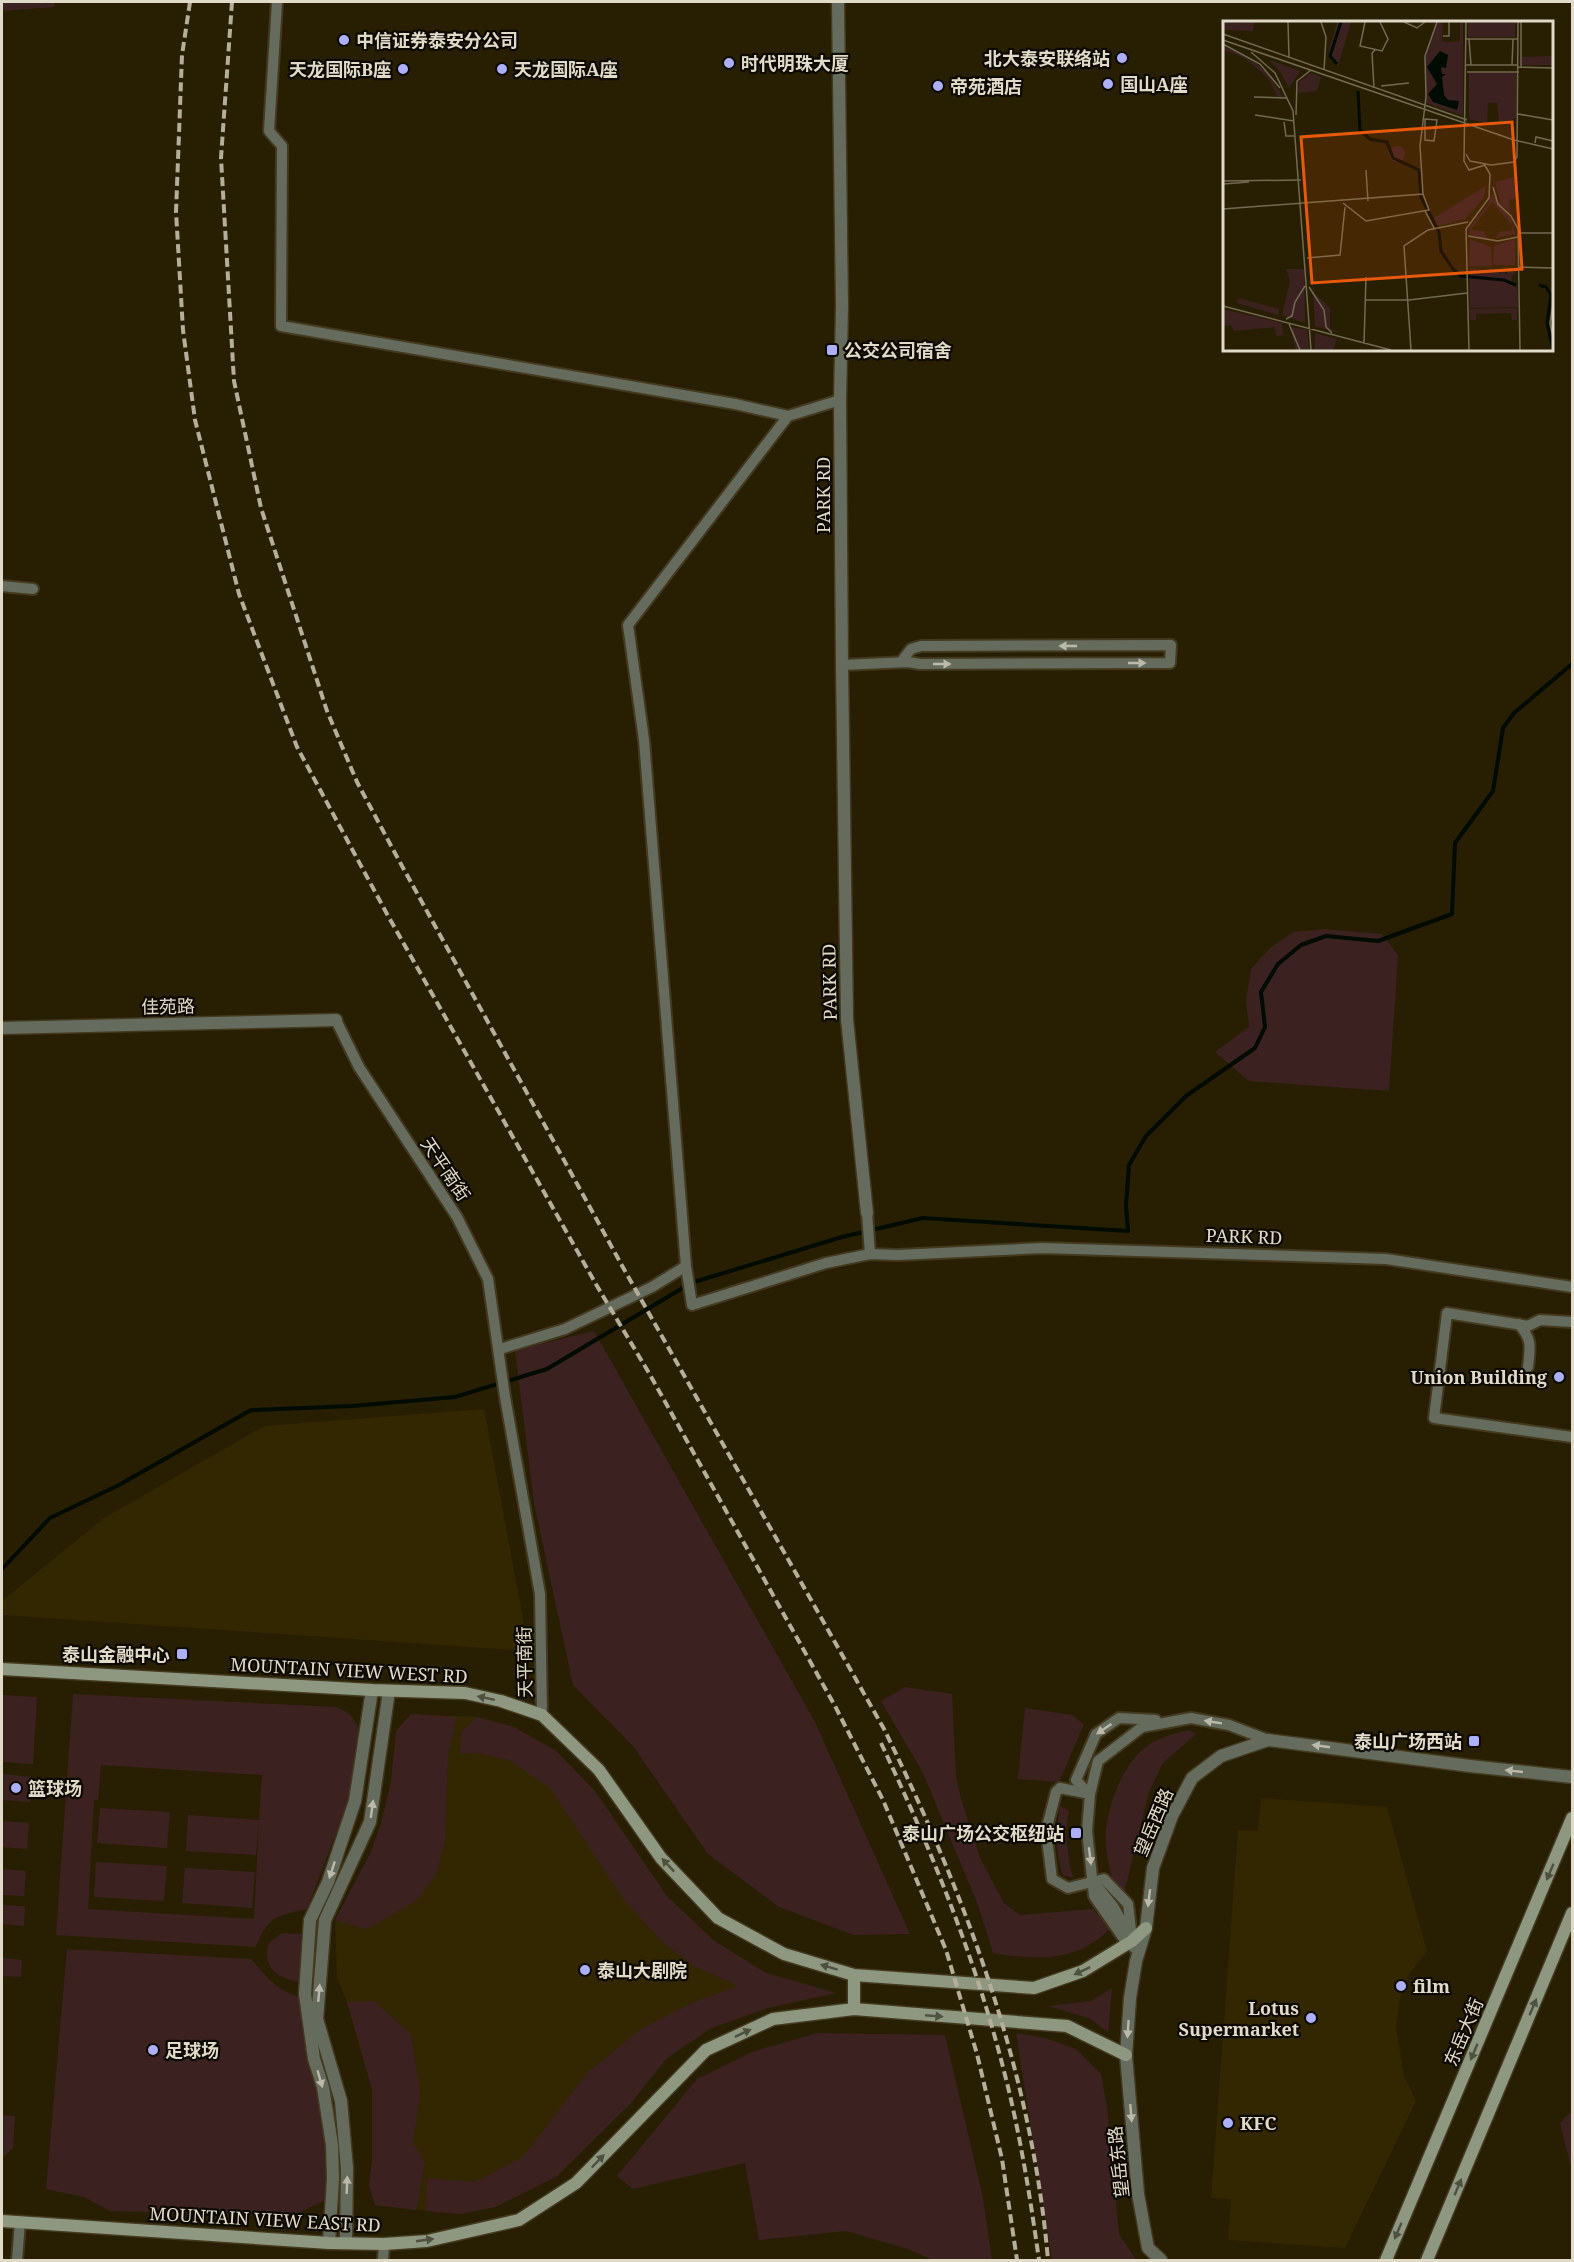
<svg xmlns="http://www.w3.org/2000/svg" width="1574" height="2262" font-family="'Noto Serif','Noto Sans SC',serif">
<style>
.built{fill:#322700}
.green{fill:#3b2220;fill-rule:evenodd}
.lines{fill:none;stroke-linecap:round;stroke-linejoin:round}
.stream{stroke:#000b03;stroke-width:4}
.minor-casing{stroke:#42391e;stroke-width:14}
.tertiary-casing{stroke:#42391e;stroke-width:15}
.secondary-casing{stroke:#42391e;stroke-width:15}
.minor{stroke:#666c5d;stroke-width:10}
.tertiary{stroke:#666c5d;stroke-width:12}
.secondary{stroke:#8e9780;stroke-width:12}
.rail{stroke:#b4ae9a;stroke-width:4;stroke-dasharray:9 4.5;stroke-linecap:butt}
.oneway{fill:#bbb9a9}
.oneway2{fill:#4e5040}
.poi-dot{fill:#acaffb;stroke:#0d0901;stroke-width:2}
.labels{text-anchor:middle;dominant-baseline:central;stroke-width:4.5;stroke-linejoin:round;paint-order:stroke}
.poi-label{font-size:18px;font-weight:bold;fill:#e0dac9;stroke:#0d0901;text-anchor:start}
.street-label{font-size:18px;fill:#e0dac9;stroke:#0d0901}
.inset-river{fill:none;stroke:#000b03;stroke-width:3}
.inset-road{fill:none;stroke:#726a52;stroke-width:1.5}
.view{fill:#e8590c;fill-opacity:0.15;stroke:#e8590c;stroke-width:3}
.inset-edge{fill:none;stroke:#e0dac9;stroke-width:3}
</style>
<rect width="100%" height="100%" fill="#281f02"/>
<path class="built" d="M484 1409 529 1651 2 1615V1601L104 1518 264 1426Z
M411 1714 477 1717 514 1727 556 1751 595 1791 666 1895 713 1940 766 1973 836 1993 768 2008 711 2028 666 2059 630 2104 556 2177 495 2207 460 2214 375 2205 369 2185 372 2161V2089L347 2002 337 1979 335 1920 370 1854 381 1824 391 1782 396 1731Z
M1261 1798 1387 1807 1427 1951 1410 1973 1400 1999 1396 2027 1404 2076 1416 2101 1345 2248 1228 2240 1231 2199 1211 2198 1238 1830 1258 1831Z"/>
<path class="green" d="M2 2H54V7L2 11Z
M1324 929 1382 934 1398 955 1389 1091 1249 1081 1215 1052 1249 1027 1246 1001 1251 969 1271 947 1294 932Z
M594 1331 815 1722 910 1934 854 1935 779 1907 708 1854 633 1746 573 1685 534 1503 515 1350Z
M905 1687 952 1694 956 1776 961 1799 981 1860 1004 1903 1020 1915 1093 1909 1111 1928C1104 1934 1097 1941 1089 1945 1061 1962 1023 1958 993 1953L978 1905 923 1773 881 1701Z
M73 1694 336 1707 350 1714 358 1726V1742L349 1800 307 1909C273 1917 271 1915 255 1947L56 1935ZM101 1765 262 1775 259 1820 188 1815 186 1851 256 1855 259 1820 254 1919 88 1909 94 1800H98Z
M2 1695 37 1697 33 1764 2 1762Z
M1025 1708 1072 1715 1084 1724 1059 1782 1018 1779Z
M411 1714 457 1717 448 1754 445 1841 436 1875 416 1901 367 1929 335 1920 370 1854 381 1824 391 1782 396 1731Z
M477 1717 514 1727 556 1751 595 1791 666 1895 713 1940 766 1973 836 1993 768 2008 711 2028 666 2059 630 2104 556 2177 495 2207 460 2214 426 2211 427 2178 475 2182 523 2157 588 2072 641 2029 694 2002 738 1986 694 1966 661 1941 622 1897 550 1788 509 1760 478 1753 460 1754 461 1732Z
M1189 1730 1196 1734 1163 1763 1149 1792 1124 1893 1116 1891C1111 1876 1107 1861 1106 1846 1103 1816 1120 1769 1143 1749 1156 1738 1173 1734 1189 1730Z
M2 1774 32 1777 30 1802 2 1800Z
M1060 1806 1069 1811C1064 1833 1068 1857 1073 1878L1063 1875C1055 1852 1056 1829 1060 1806Z
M100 1808 170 1812 167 1848 97 1843Z
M2 1821 29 1823 27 1849 2 1847Z
M96 1862 167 1866 164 1901 94 1897Z
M185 1868 255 1872 252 1908 182 1903Z
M2 1869 26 1871 24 1896 2 1895Z
M2 1905 25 1906 24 1926 2 1924Z
M282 1933 303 1934 299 1982C284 1979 269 1973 267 1956 267 1951 267 1947 270 1942 273 1939 279 1936 282 1933Z
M67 1949 251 1959C268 1978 275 1989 300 1997L329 2121 326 2200 291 2216 110 2211 84 2197 46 2189Z
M2 1958 22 1960 21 1977 2 1976Z
M1112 1988 1108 2032 1089 2018 1048 2006 1091 2001Z
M374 2001 411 2034 420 2093 413 2143 425 2163 416 2210 375 2205 369 2185 372 2161V2089L347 2002Z
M817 2033 945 2035 983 2198 992 2260H933L908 2249 846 2231 759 2240 745 2163 633 2189 617 2176 697 2079 752 2052Z
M1016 2033 1045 2038 1076 2049 1101 2074 1107 2108 1119 2234 1136 2260H1052Z
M1572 2111V2171L1560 2123Z
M2 2115 15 2116 13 2148 2 2158Z"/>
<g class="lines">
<path class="stream" d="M2 1569 50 1518 119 1485 251 1410 352 1406 455 1397 547 1369 691 1283 842 1237 923 1218 1128 1231 1126 1205 1129 1165 1146 1136 1186 1096 1255 1048 1265 1027 1261 992 1278 964 1301 945 1326 936 1378 941 1452 914 1455 843 1493 791 1503 728 1514 713 1572 664"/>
<defs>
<path id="minor" d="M277 2 269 131 282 146 281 326 735 404 788 416
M840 400 788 416 628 625 644 740 686 1266 692 1305 826 1263 870 1254
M2 586 33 589
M842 665 908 662 920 664 1170 663 1171 645 921 646 911 649 901 662
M336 1020 359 1067 457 1217 488 1279 505 1397 540 1594 542 1715
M867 1213 870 1254 898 1255 1043 1248 1386 1259 1572 1287
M1572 1322 1540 1320 1528 1326 1447 1313 1434 1418 1572 1437
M1519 1324C1533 1341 1530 1347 1528 1367
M500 1349 565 1329 652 1287 686 1266
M1089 1794 1076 1780 1096 1734 1119 1718 1156 1720
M1090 1794 1060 1788 1056 1792 1046 1831 1052 1879 1068 1888 1104 1879 1128 1904 1133 1947
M1093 1881 1113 1906 1131 1938
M1132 1941 1124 1939 1094 1896 1087 1831 1090 1794 1098 1761 1142 1727 1191 1718 1229 1725 1268 1740
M17 2260 20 2222
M383 2260 384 2244"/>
<path id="tertiary" d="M838 2 842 306 840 400 842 665 847 1019 867 1213
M2 1028 336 1020
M329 2243 333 2179 332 2145 323 2087 314 2059 305 1994 310 1920 328 1882 355 1801 372 1690
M346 2243 347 2168 341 2101 317 2019 325 1920 370 1822 389 1691
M1161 2260 1148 2248 1138 2194 1126 2055 1130 1998 1136 1961 1146 1928 1153 1868 1172 1816 1192 1778 1221 1756 1268 1740 1470 1766 1572 1777"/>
<path id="secondary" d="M2 1669 372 1690 465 1693 501 1701 542 1715 599 1770 661 1858 718 1918 784 1954 854 1975 1034 1988 1083 1971 1132 1941 1146 1928
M854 1975V2009
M2 2221 329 2243 384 2244 427 2241 519 2220 576 2183 706 2050 773 2019 854 2009 1067 2026 1126 2055
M1386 2260 1572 1818
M1427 2260 1572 1913"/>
</defs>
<use href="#minor" class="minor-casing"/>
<use href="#tertiary" class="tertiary-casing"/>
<use href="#secondary" class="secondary-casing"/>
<use href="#minor" class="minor"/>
<use href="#tertiary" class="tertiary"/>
<use href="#secondary" class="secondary"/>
<path class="rail" d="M190 2 182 55 176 212 183 330 195 420 239 594 297 747 387 914 597 1286 649 1373 835 1706 883 1800 946 1950 977 2054 1002 2159 1017 2260
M232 2 221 158 234 381 261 508 327 711 357 782 396 855 625 1271 884 1729C966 1896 1032 2073 1048 2260
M881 1743C931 1849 975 1957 1004 2071 1020 2133 1030 2196 1039 2260"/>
</g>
<defs><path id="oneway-solid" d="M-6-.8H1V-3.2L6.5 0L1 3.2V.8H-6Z" transform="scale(1.5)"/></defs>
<g class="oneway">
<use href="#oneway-solid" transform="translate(1068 646) rotate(180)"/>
<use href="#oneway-solid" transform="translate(1137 663)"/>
<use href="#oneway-solid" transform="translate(942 664)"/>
<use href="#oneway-solid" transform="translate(1213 1722) rotate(-171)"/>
<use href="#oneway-solid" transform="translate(1104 1729) rotate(146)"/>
<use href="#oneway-solid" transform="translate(1321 1746) rotate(-172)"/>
<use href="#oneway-solid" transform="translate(1514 1771) rotate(-174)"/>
<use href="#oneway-solid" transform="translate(372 1809) rotate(-82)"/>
<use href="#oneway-solid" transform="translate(1090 1856) rotate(83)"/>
<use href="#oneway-solid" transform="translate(332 1870) rotate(108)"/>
<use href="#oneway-solid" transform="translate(1149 1898) rotate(97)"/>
<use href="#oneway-solid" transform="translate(319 1993) rotate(-85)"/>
<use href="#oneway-solid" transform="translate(1128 2029) rotate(94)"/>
<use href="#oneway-solid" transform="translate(320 2079) rotate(74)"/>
<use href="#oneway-solid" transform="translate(1131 2113) rotate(85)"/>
<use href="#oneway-solid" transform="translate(347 2185) rotate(-88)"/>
</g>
<g class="oneway2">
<use href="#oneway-solid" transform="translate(486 1698) rotate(-168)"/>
<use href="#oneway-solid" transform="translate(668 1865) rotate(-133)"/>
<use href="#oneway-solid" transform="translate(1550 1872) rotate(113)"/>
<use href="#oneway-solid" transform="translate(829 1967) rotate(-163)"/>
<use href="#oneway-solid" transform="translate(1082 1971) rotate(155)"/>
<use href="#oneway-solid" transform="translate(1533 2007) rotate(-67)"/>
<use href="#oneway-solid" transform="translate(934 2016) rotate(5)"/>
<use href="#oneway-solid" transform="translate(743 2033) rotate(-25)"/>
<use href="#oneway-solid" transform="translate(1474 2052) rotate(113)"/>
<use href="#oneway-solid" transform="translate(598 2161) rotate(-46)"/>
<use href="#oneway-solid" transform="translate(1458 2187) rotate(-67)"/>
<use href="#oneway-solid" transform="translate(1398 2231) rotate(113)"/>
<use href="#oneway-solid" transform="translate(425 2240) rotate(-8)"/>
</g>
<g class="poi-dot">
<circle cx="344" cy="40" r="6"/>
<circle cx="1122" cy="58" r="6"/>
<circle cx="729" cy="63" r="6"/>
<circle cx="403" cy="69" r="6"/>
<circle cx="502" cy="69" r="6"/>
<circle cx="1108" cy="84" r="6"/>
<circle cx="938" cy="86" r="6"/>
<rect x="826" y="344" width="12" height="12" rx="3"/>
<circle cx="1559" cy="1377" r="6"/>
<rect x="176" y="1648" width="12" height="12" rx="3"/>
<rect x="1468" y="1735" width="12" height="12" rx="3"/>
<circle cx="16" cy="1788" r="6"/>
<rect x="1070" y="1827" width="12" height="12" rx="3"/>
<circle cx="585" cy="1970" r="6"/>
<circle cx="1401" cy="1986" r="6"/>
<circle cx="1311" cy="2018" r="6"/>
<circle cx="153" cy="2050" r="6"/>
<circle cx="1228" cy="2123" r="6"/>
</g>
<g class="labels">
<g class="poi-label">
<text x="356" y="40">中信证券泰安分公司</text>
<text x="1110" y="58" text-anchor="end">北大泰安联络站</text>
<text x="741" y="63">时代明珠大厦</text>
<text x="391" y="69" text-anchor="end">天龙国际B座</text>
<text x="514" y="69">天龙国际A座</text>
<text x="1120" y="84">国山A座</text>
<text x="950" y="86">帝苑酒店</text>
<text x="844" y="350">公交公司宿舍</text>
<text x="1547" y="1377" text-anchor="end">Union Building</text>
<text x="170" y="1654" text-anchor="end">泰山金融中心</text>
<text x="1462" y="1741" text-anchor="end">泰山广场西站</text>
<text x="28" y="1788">篮球场</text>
<text x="1064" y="1833" text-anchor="end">泰山广场公交枢纽站</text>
<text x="597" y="1970">泰山大剧院</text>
<text x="1413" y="1986">film</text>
<text x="1299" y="2008" text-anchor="end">Lotus<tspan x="1299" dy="21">Supermarket</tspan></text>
<text x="165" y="2050">足球场</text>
<text x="1240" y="2123">KFC</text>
</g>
<g class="street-label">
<text transform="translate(823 495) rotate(-90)">PARK RD</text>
<text transform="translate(829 982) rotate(-91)">PARK RD</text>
<text transform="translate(168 1006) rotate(-1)">佳苑路</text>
<text transform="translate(446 1169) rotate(56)">天平南街</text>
<text transform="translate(1244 1236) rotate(2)">PARK RD</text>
<text transform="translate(524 1662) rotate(-91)">天平南街</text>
<text transform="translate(349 1670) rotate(3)">MOUNTAIN VIEW WEST RD</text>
<text transform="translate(1153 1822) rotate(-67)">望岳西路</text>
<text transform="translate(1463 2032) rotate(-67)">东岳大街</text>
<text transform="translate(1118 2162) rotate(-96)">望岳东路</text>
<text transform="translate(265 2219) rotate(3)">MOUNTAIN VIEW EAST RD</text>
</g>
</g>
<g transform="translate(1223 21)">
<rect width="330" height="330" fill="#281f02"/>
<path d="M0 1H31L30 10 0 9ZM114 1H128L115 45 107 38 106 29ZM214 1H220L219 20 223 21 237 20V1H240V95L203 82 202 39ZM245 1H292V16H245ZM1 25 30 40 43 51 62 78H56L45 57 22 37 0 29ZM330 35V44H299V36ZM46 39 77 50 66 67 58 52ZM88 52 98 56 94 70 75 72 76 61ZM246 52H293V97L276 103 274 82H265L264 102 246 98ZM166 133a8 8 0 1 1 16 0a8 8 0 1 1-16 0ZM294 155 293 177 286 179 287 191 278 184 272 161ZM263 165 261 177 242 198 211 206 209 198ZM269 172 288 196 292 213 273 217 276 211 289 209V204L269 181 248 209 261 210 265 219 247 214 246 207 265 183ZM247 218 268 226 269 245H246ZM292 218V244H270L271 225 267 222 271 225ZM286 247 294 250 289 255V264L294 267 295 286 247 287V248H253V253L254 248 257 253 258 248 261 253 263 248 266 253V248H273V253L274 248 277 253 281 248 283 254ZM63 248H81L82 302 59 294 67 260ZM89 257 91 272 107 287V307L117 312 92 305ZM15 277 56 288 55 294 14 282ZM294 287V299H289L288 292 253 293V299H247L246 288ZM0 288 59 302 60 314 54 315 51 306 11 310 8 304 0 305ZM61 305 84 309 86 329H73L67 306ZM92 312 114 318 110 329H92Z" fill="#3b2220"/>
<path d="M217 30 225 34 223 47 218 46 219 53H223L219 56 221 74 225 79 236 80 234 89 210 81 205 73 214 63 204 46Z" fill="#000b03"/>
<path class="inset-river" d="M114 43 107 35 118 1M135 70 137 109 147 118 164 121 170 137 196 149 198 176 216 211 218 230 230 248 238 255 281 259 293 264M316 264 323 266 328 274 324 302 330 329"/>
<path class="inset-road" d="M65 1 66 37M98 1 103 16 101 49M142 1 137 25 159 30 165 18 157 1M181 1 194 7 202 1M243 1 241 140 246 149 262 144M298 1V46M0 13 244 99M220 15H226V1M243 18H295M246 18 248 44M0 19 291 119 330 128M0 23 37 43 57 67M28 31 52 52 70 90 88 329M243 44H295M289 44 290 18M295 46 330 47M244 51H296M158 65 186 62M151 67 149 32 153 28M31 76 64 77M295 93 330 99M32 94 71 100M73 94 74 60 88 49M202 98 214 99 211 120 202 119ZM61 101 63 115H71M312 122 313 116 330 120M243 133 247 140 268 144 291 141 294 136 295 1M143 149 145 180M0 160 78 159M0 163 26 161M270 166 275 183 288 195 295 208 297 329M120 182 143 200 206 189 200 173M0 188 200 173 197 125 203 76 202 35 214 1M202 190 211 207M295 212H330M245 215 275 220 295 216M84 237 117 234 122 186M296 246 330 247M86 266 101 289 103 306 109 312M143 279H186L244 272M330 284 327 302 330 316M0 285 168 329M63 298 69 295 72 281 82 265M66 303 77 329M141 322 143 256M188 329 181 225 205 209 245 201M246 329 243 208 266 177 267 153 261 143"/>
<path class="view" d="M289 101 299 248 89 262 78 116Z"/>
<rect width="330" height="330" class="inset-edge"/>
</g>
<rect width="1574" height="2262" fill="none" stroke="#e0dac9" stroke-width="6"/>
</svg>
